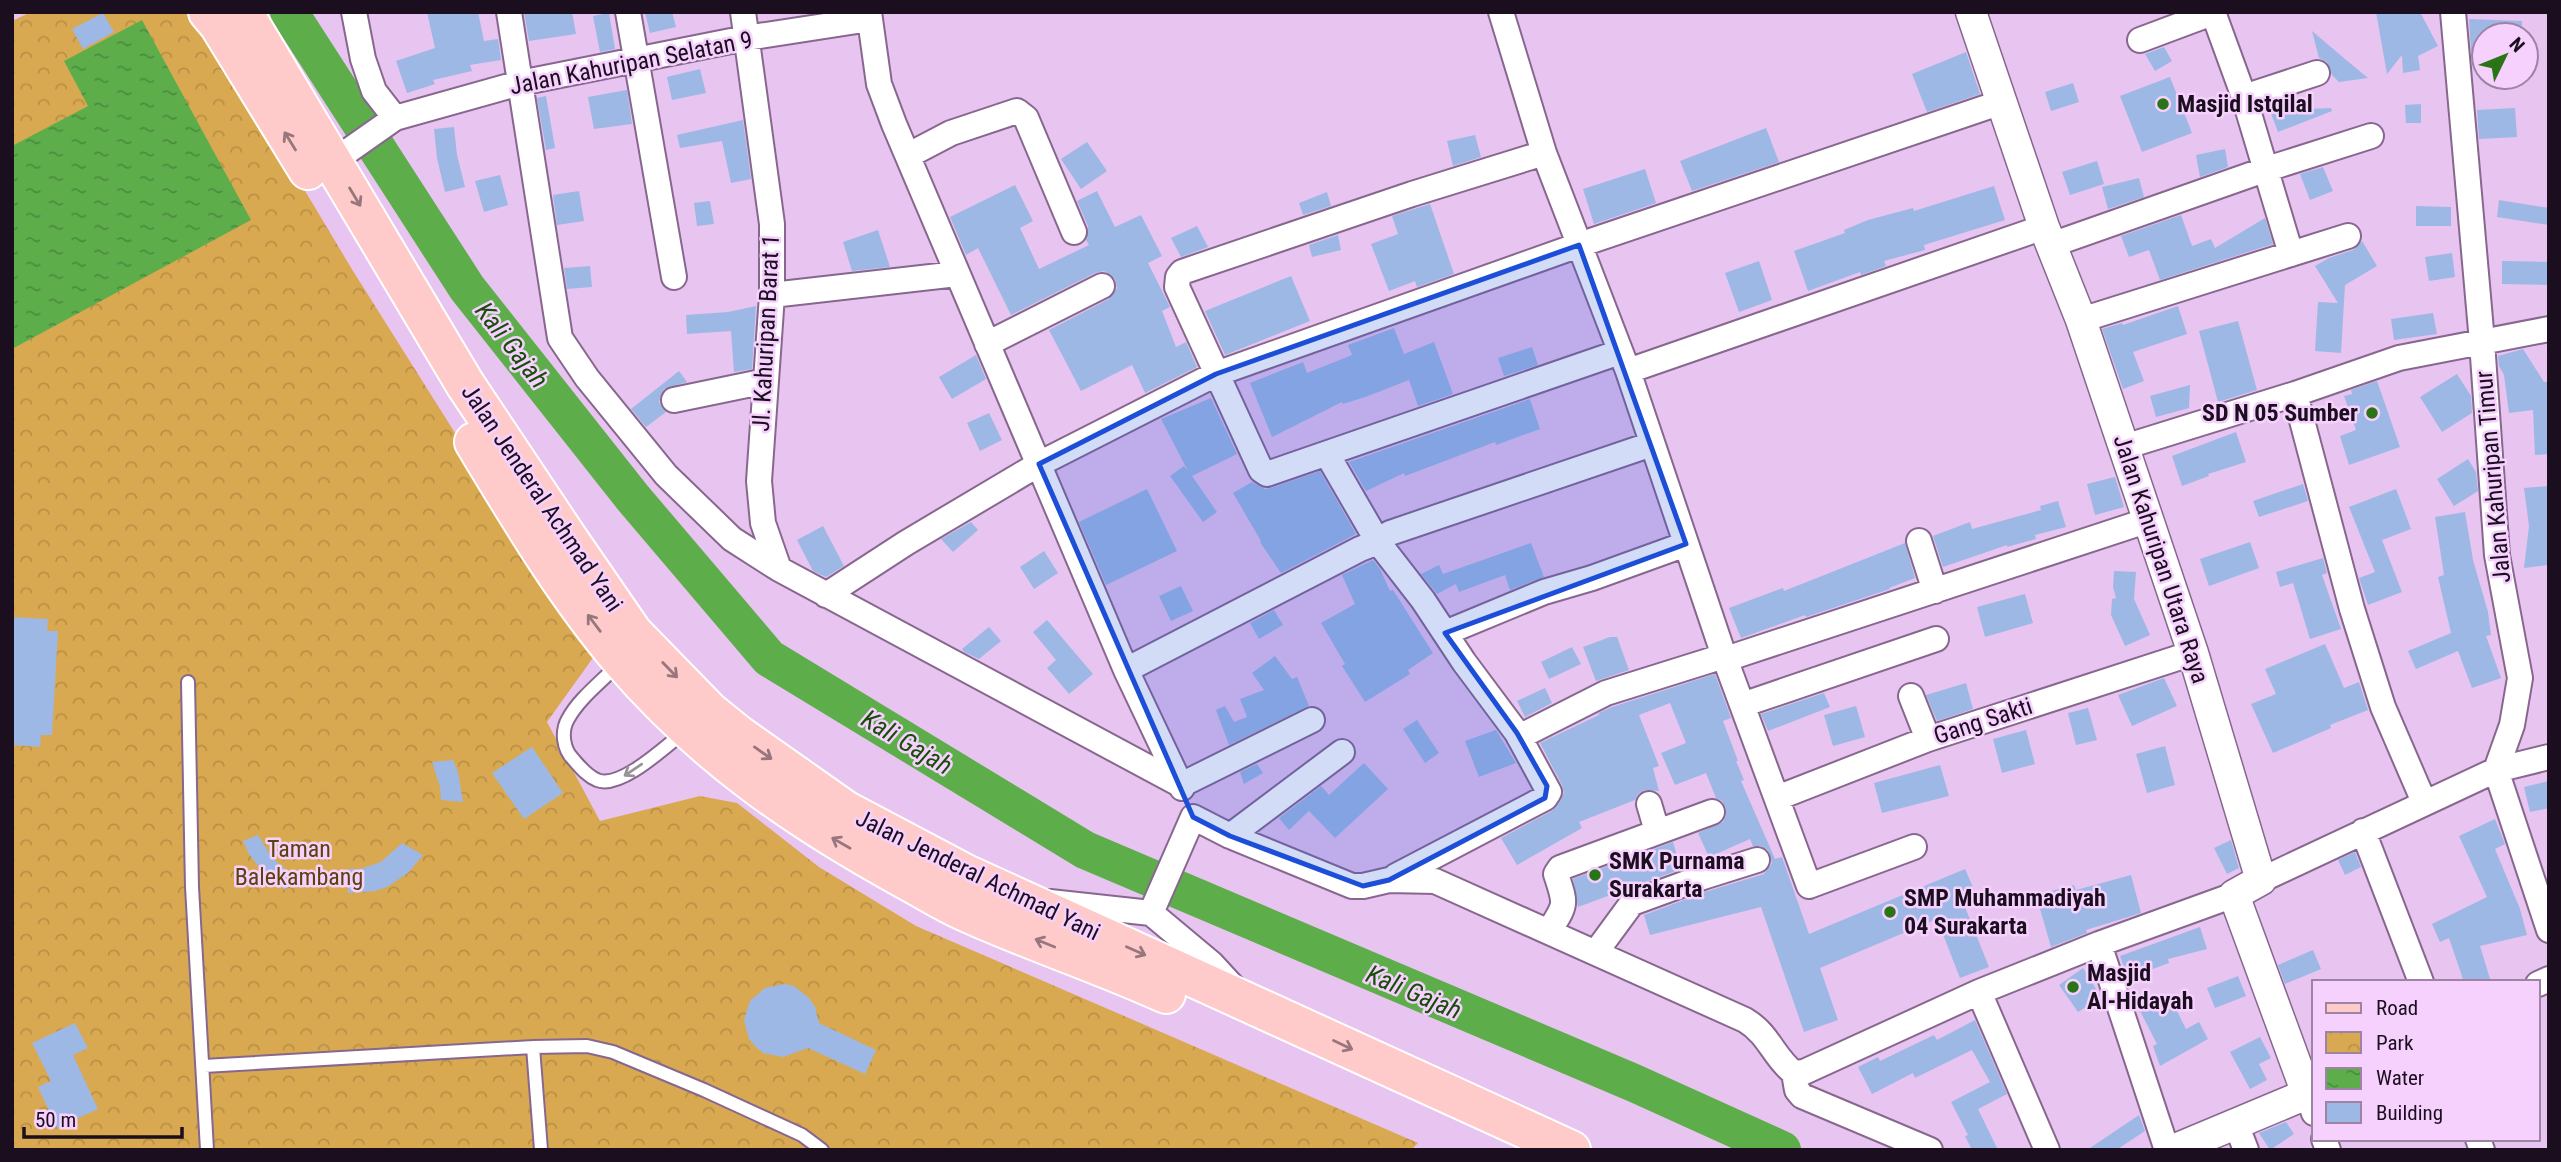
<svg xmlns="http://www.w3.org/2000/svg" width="2561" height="1162" font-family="'Roboto Condensed',sans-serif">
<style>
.park{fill:url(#park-crowns)}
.water{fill:url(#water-ripples)}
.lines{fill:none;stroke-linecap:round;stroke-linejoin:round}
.river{stroke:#5dae4b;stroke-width:38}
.building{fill:#9db8e5}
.service-casing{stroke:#88678f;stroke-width:16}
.minor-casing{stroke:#88678f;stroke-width:28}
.tertiary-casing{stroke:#88678f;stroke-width:33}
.primary-casing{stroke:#fff;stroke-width:42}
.service{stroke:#fff;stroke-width:12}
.minor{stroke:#fff;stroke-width:24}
.tertiary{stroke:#fff;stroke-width:30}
.primary{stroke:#fecbca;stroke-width:38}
.oneway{stroke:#98767d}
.oneway2{stroke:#98939a}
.marked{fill:#1d4ed8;fill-opacity:0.2;stroke:#1d4ed8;stroke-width:5;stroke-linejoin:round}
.poi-dot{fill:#2a7417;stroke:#f6d1fe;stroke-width:2.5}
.labels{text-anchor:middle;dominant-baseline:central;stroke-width:5;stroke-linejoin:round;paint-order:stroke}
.street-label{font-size:24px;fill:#1b0e1e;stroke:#f6d1fe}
.poi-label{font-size:24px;font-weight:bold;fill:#1b0e1e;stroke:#f6d1fe;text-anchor:start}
.park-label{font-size:24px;fill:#5b410c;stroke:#f6d1fe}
.water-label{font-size:26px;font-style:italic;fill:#174d08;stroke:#f6d1fe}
</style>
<defs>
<pattern id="park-crowns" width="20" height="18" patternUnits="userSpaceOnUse" patternTransform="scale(1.75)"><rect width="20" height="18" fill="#d9a951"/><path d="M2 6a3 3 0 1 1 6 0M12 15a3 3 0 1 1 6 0" fill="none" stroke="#ba9046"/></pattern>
<pattern id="water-ripples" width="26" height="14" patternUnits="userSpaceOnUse" patternTransform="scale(1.75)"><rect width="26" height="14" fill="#5dae4b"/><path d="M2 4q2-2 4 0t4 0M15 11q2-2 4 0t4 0" fill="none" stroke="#4c8c3e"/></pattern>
</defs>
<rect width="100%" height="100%" fill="#e8c4f0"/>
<path class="park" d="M31 12H189L265 124 353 271 595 655 547 722 600 821 700 796 737 803 819 867 916 926 1418 1143 1411 1150H12V21Z"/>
<path class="water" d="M142 20 251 220 12 349V146L88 106 64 61Z"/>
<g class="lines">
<path class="river" d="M289 12 467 288 633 498 769 658 1085 850 1634 1083 1782 1150"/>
</g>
<path class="building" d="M427 12H478L484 41 498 39 501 60 470 65 472 71 433 80 435 84 407 93 396 61 435 48Z
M524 12H572L576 34 529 41Z
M645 12H672L676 27 650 33Z
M2376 12H2420L2438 46 2418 56 2420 70 2403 73 2402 55 2387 74Z
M103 13 114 32 83 49 72 29Z
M609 13 615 49 600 52 593 16Z
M2469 19 2522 21V35H2484V52L2471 51Z
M2312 31 2345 59 2368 78 2339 82 2332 75 2327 62 2319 58Z
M2164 47 2172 61 2155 71 2145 54Z
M1966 52 1980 94 1927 112 1912 74Z
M700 69 706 93 672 100 667 77Z
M2170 77 2192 133 2142 152 2120 96Z
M2073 83 2079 102 2051 111 2045 92Z
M627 90 632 124 594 129 588 97Z
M546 96 555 148 546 150 537 98Z
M2288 104V110L2331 108 2332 111 2278 132 2270 111Z
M2421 104V123H2406L2405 105Z
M2515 108 2517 137 2479 139 2477 110Z
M743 120 751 179 731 183 722 141 680 148 677 135Z
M454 127 457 155 465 187 445 192 437 158 434 129Z
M1766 128 1779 162 1692 191 1680 161Z
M1475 135 1481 157 1453 166 1447 141Z
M1087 142 1107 171 1081 189 1061 159Z
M2225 149 2228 167 2200 177 2196 155Z
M2097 161 2104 184 2070 195 2062 172Z
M2323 167 2333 191 2310 200 2300 174Z
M1645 169 1656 203 1594 224 1583 189Z
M500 175 508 205 484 212 475 181Z
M2139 178 2144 197 2108 209 2102 187Z
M1015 185 1033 221 1020 228 1039 269 1089 245 1086 240 1088 226 1077 201 1097 191 1115 227 1141 215 1162 256 1148 263 1170 307 1162 311 1176 347 1186 342 1197 367 1145 393 1132 365 1081 391 1049 330 1109 299 1117 288 1115 279 1104 271 1095 273 1011 315 978 248 966 255 950 217Z
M1994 186 2005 220 1924 245 1925 250 1884 261 1886 266 1861 275 1860 272 1808 291 1794 251 1845 233 1844 230 1868 220 1913 208 1914 211Z
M579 191 584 221 557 225 553 195Z
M1327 192 1331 206 1303 215 1299 203Z
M2499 200 2549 208V225L2497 217Z
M710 201 714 224 697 226 694 203Z
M1430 204 1454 274 1417 287 1415 281 1389 291 1371 244 1398 234 1392 216Z
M2416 206 2451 207V226H2416Z
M2181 215 2192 246 2211 239 2215 248 2265 218 2273 244 2160 280 2149 250 2129 257 2121 236Z
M1197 226 1208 247 1181 257 1171 238Z
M878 230 890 267 852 271 843 242Z
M1338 235 1341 250 1312 257 1309 245Z
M2362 241 2377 266 2345 285 2341 353 2315 351 2318 302 2338 303 2315 266 2329 258 2353 250Z
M2452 253 2455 277 2429 281 2425 257Z
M1759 261 1772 300 1739 312 1725 273Z
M2502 261 2549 262V285L2502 284Z
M590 266 592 287 567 289 564 268Z
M1291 276 1310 321 1225 355 1205 311Z
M756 306 752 369 734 372 731 331 687 334 686 315 728 312Z
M2178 306 2187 334 2133 352 2144 381 2123 389 2102 329 2122 323 2123 325Z
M2433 313 2437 334 2394 340 2391 319Z
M2238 321 2257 390 2218 402 2199 331Z
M1394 328 1404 354 1434 342 1453 394 1418 406 1409 380 1368 396 1343 404 1342 402 1272 437 1250 383 1303 362 1307 373 1352 355 1348 345Z
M1532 347 1538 365 1504 376 1498 358Z
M2523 349 2544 382H2549V454L2535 455 2533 410 2509 413 2504 375 2499 366 2498 356Z
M976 355 986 379 952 399 939 377Z
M679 371 687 382 664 389 659 402 666 412 646 427 631 409Z
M2457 374 2471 396 2472 413 2442 432 2420 397Z
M2377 381 2400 447 2349 465 2340 436 2356 430 2344 396 2352 394 2351 390Z
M2190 385 2189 408 2156 417 2150 396Z
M1211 398 1237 454 1192 476 1217 512 1203 522 1170 476 1184 466 1188 471 1161 419Z
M1530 399 1540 429 1496 445 1495 442 1405 476 1404 473 1366 491 1349 462Z
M989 413 1002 440 980 451 967 423Z
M2236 432 2246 462 2208 474 2209 476 2182 486 2172 456Z
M2468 459 2476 472 2478 491 2454 506 2437 479Z
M1320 471 1356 534 1281 573 1260 542 1261 541 1233 493 1252 482 1265 489 1271 488Z
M2115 477 2124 507 2095 515 2087 484Z
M2303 484 2308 501 2259 517 2253 501Z
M2549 486V565L2524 568 2529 526 2524 488Z
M1147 489 1177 551 1106 585 1079 522Z
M2396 489 2411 529 2382 540 2402 592 2368 605 2359 578 2375 572 2349 507Z
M2058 501 2066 527 2035 535 2036 539 2007 547V545L1943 567 1933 536 1970 522 1972 529 2041 510 2040 506Z
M2465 512 2473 560 2488 612 2491 635 2486 636 2501 678 2472 688 2458 651 2416 669 2408 651 2451 633 2438 577 2444 575 2435 517Z
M971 522 978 530 953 552 941 539Z
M823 526 844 566 826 577 813 571 797 540Z
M2250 542 2259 568 2209 586 2200 559Z
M1531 543 1544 577 1510 590 1505 575 1459 592 1456 584 1437 594 1421 574 1439 565 1443 574Z
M1905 543 1915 578 1889 588 1890 589 1806 617 1805 615 1741 638 1729 608 1783 588 1784 591Z
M1044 551 1058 573 1034 589 1020 567Z
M2323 558 2327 573 2322 575 2341 629 2310 639 2293 583 2280 587 2276 572Z
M1373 560 1380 569 1390 591 1393 590 1433 653 1408 670 1410 674 1365 702 1342 666 1345 664 1321 623 1355 604 1342 575Z
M2114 571 2136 572 2134 599 2150 635 2125 646 2111 615 2112 599 2116 598 2113 587Z
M1181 586 1193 611 1171 621 1159 596Z
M2025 594 2033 623 1985 637 1977 607Z
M1274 610 1283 625 1259 639 1250 623Z
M12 617 48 619 47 631H58L52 735H41L40 747 12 745Z
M1047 620 1093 674 1069 694 1047 668 1056 660 1033 632Z
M989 627 1001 641 979 659 964 652 962 649Z
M1610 637H1617L1629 670 1596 681 1583 647Z
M2325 644 2344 688 2359 682 2368 710 2330 725 2331 728 2273 753 2251 704 2276 694 2265 669Z
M1572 647 1581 664 1549 679 1541 662Z
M1275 656 1292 679 1297 677 1309 706 1229 745 1216 710 1225 706 1234 722 1247 717 1240 699 1264 690 1252 673Z
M1715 674 1731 718 1723 721 1738 761H1736L1744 780 1741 781 1775 859 1782 857 1809 934 1965 869 1979 901 1965 907 1989 967 1960 978 1937 919 1820 968 1838 1020 1804 1032 1761 907 1650 935 1644 915 1708 891 1764 874 1772 863 1768 850 1761 846H1753L1750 839 1709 857 1698 833 1723 822 1726 815V808L1722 801 1716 798 1706 773 1675 785 1661 753 1686 743 1670 703 1639 715 1659 766 1653 768 1659 791 1644 790 1638 794 1635 800 1579 822 1582 828 1517 865 1501 838 1552 811 1564 793 1562 785 1540 743 1599 715V713L1612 707Z
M2164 678 2177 706 2132 726 2118 695Z
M1966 683 1973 709 1937 721 1926 695Z
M1545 688 1552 703 1525 717 1517 701Z
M1824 693 1830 707 1768 731 1761 714Z
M1856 706 1865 737 1833 746 1824 715Z
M2088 708 2097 740 2076 745 2068 713Z
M1417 720 1439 753 1425 763 1403 729Z
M1496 730 1516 763 1479 777 1465 741Z
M2026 730 2035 764 2002 773 1993 739Z
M2165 746 2175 785 2147 793 2136 754Z
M532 747 563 793 524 819 492 773Z
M453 760 458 772 463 802 441 800 440 787 432 762Z
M1364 763 1388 789 1335 838 1309 811 1289 830 1279 818 1321 786 1329 795Z
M1257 764 1263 773 1244 784 1240 772Z
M1940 765 1949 796 1882 813 1874 783Z
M2549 781V808L2530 812 2524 787Z
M2495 819 2505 844 2495 849 2520 909 2527 935 2480 946 2491 982H2464L2449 938 2440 942 2432 924 2487 897 2459 836Z
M258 835 272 858 294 876 285 890 259 867 249 854 243 841Z
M2231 840 2239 868 2227 874 2214 848Z
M1673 842 1681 869 1578 907 1573 879Z
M402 843 423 855 408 873 387 887 375 891 348 893 349 869H360L381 862Z
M2355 852 2361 867 2345 875 2338 860Z
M2131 875 2141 913 2086 930 2087 933 2051 947 2036 895 2074 885 2076 890Z
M2200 927 2207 949 2168 959 2169 963 2128 978 2120 956Z
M2313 950 2321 969 2285 984 2278 965Z
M2083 968 2101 997 2078 1012 2059 985Z
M2238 976 2246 996 2215 1008 2207 988Z
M784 984 794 986 809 998 815 1007 819 1023 876 1050 865 1074 808 1048 783 1057 763 1053 756 1047 749 1039 744 1020 750 1001 765 988Z
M2169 995 2186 1029 2199 1022 2208 1039 2160 1066 2153 1046 2157 1044 2139 1009Z
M1975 1020 2007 1094 1978 1109 1998 1150H1972L1965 1136 1968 1135 1951 1102 1990 1082 1972 1050 1915 1078 1913 1073 1872 1094 1858 1067 1878 1057 1880 1061 1934 1035 1937 1040Z
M75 1023 88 1048 73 1055 98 1109 57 1128 38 1087 51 1081 32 1043Z
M2260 1037 2271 1058 2259 1064 2267 1080 2250 1089 2230 1052Z
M2139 1115 2145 1131 2116 1150H2087Z
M2286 1122 2294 1134 2270 1150 2259 1133Z"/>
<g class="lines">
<defs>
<path id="service" d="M619 663C603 681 580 697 568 719 561 731 563 749 573 759 580 767 587 776 597 780 620 790 666 746 684 732
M188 682 192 887 207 1150
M533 1047 541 1150
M204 1066 533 1047 587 1046 613 1052 704 1090 802 1135 822 1150"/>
<path id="minor" d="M354 12 363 59 374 91 395 118
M509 12 560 338 587 378 666 475 732 539 779 569 1181 785 1312 720
M628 12 674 277
M743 12 772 224V295L759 481 763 523 779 569
M869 12 879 84 894 124 1126 670 1182 788
M1501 12 1544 153 1628 371 1724 656 1809 886 1914 847
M2213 12 2244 97 2291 254
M2453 12 2482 342 2497 555 2520 678 2512 725 2496 770 2549 930
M2140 40 2215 12
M2244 97 2317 73
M1544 153 1412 194 1182 272 1178 277 1177 287 1261 470 1267 474 1620 352
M909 155 951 133 1017 111 1026 118 1074 232
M321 170 395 118 520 83 746 38 870 19
M2051 245 2267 169 2371 136
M772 295 957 274
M2081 320 2348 236
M987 344 1102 286
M1628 371 2044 227
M2295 394 2352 609 2383 707 2424 802
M674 400 766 381
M2124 447 2295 394 2399 358 2549 329
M1327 454 1378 542 1423 600 1464 662 1517 733 1549 792 1545 798 1396 876
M1390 533 1652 444
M1919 541 1935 591
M826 595 906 543 1039 464 1216 374 1579 245 2002 102
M1445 633 1544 592 1592 578 1686 544
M1738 655 2149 520
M1126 670 1360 549 1378 542
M1911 696 1928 739
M1742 705 1936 639
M1519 737 1606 693 1724 656
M1777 798 1928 739 2193 653
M1649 804 1657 831
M2363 831 2421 982
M1230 836 1342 752
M2261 880 2496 770 2549 757
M1050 902 1151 913 1212 964 1235 989
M1151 913 1193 817 1230 836 1352 886H1363L1389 880 1435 881 1745 1020C1770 1035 1773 1057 1794 1073L1804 1072 1979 992 2099 944 2234 895
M1549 931C1567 903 1566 905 1556 874L1560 868 1712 812
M2099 944 2167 1150
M1596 952 1632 903 1703 877 1757 860
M2538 984 2549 979
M1979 992 2047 1150
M1794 1073 1797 1090 1802 1096 1930 1150
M2314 1090 2307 1094 2314 1113
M2236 1124 2246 1150
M2324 1139 2328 1150
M2478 1139 2482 1150"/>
<path id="tertiary" d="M1971 12 2044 227 2081 320 2193 653 2261 880 2234 895 2307 1094 2173 1150"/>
<path id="primary" d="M208 12 219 25 308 170
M243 12 465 384 567 537 633 633 709 711 740 736 845 810 966 874 1571 1150
M474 442C520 518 565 594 622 661 702 754 794 818 901 877 922 888 943 902 966 912 1032 942 1100 964 1166 994"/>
</defs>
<use href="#service" class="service-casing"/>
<use href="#minor" class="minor-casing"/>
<use href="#tertiary" class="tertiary-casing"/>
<use href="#primary" class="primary-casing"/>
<use href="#service" class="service"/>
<use href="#minor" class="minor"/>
<use href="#tertiary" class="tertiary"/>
<use href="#primary" class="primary"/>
</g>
<defs><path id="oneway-shaft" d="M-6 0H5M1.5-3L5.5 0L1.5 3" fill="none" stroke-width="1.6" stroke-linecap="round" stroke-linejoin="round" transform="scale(1.75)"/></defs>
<g class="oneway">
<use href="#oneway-shaft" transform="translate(290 141) rotate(-122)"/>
<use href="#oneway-shaft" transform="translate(355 197) rotate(59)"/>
<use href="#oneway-shaft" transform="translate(594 623) rotate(-127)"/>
<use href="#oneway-shaft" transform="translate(670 670) rotate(46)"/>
<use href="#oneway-shaft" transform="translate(763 753) rotate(35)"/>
<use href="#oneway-shaft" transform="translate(841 843) rotate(-150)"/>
<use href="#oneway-shaft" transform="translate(1045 943) rotate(-158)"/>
<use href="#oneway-shaft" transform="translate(1136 951) rotate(24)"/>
<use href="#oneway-shaft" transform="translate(1343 1045) rotate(25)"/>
</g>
<use class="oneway2" href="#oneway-shaft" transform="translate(633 770) rotate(146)"/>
<path class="marked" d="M1579 245 1686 544 1445 633 1517 733 1547 786 1545 798 1389 880 1363 886 1230 836 1193 817 1039 464 1216 374Z"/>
<g class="poi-dot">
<circle cx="2163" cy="104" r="7"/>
<circle cx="2372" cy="413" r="7"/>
<circle cx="1595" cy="875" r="7"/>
<circle cx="1890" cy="912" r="7"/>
<circle cx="2073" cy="987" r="7"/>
</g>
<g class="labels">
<g class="street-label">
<text transform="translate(631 63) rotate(-11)">Jalan Kahuripan Selatan 9</text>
<text transform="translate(766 333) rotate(-87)">Jl. Kahuripan Barat 1</text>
<text transform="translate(2493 477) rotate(-95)">Jalan Kahuripan Timur</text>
<text transform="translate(542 498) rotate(56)">Jalan Jenderal Achmad Yani</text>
<text transform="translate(2161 559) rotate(72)">Jalan Kahuripan Utara Raya</text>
<text transform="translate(1983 721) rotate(-18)">Gang Sakti</text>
<text transform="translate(978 875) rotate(26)">Jalan Jenderal Achmad Yani</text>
</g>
<g class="poi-label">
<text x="2177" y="104">Masjid Istqilal</text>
<text x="2358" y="413" text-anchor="end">SD N 05 Sumber</text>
<text x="1609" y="861">SMK Purnama<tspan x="1609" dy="28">Surakarta</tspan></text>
<text x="1904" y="898">SMP Muhammadiyah<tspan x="1904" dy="28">04 Surakarta</tspan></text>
<text x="2087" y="973">Masjid<tspan x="2087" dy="28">Al-Hidayah</tspan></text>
</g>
<g class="park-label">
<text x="299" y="849">Taman<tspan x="299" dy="28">Balekambang</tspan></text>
</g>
<g class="water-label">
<text transform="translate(512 345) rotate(52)">Kali Gajah</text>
<text transform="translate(907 742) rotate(31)">Kali Gajah</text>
<text transform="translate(1414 992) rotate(23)">Kali Gajah</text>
</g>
</g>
<rect width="2561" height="1162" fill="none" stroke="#1b0e1e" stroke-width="28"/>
<rect x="2312" y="980" width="228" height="161" fill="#f6d1fe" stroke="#9e83a4" stroke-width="2"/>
<rect x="2326" y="1003" width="35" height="10" fill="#fecbca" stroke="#9e83a4" stroke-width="2"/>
<text x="2376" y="1015" font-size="21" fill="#1b0e1e">Road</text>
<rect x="2326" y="1032" width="35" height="21" fill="url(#park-crowns)" stroke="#9e83a4" stroke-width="2"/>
<text x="2376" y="1050" font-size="21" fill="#1b0e1e">Park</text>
<rect x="2326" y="1068" width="35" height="21" fill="url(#water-ripples)" stroke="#9e83a4" stroke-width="2"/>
<text x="2376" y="1085" font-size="21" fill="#1b0e1e">Water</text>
<rect x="2326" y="1102" width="35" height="21" fill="#9db8e5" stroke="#9e83a4" stroke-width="2"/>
<text x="2376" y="1120" font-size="21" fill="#1b0e1e">Building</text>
<g transform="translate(2505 56) rotate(47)"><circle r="33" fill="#f6d1fe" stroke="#9e83a4" stroke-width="2"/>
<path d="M0-5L12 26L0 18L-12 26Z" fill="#2a7417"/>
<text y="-10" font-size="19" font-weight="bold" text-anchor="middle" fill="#1b0e1e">N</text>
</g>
<path d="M24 1127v10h158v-10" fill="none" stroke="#1b0e1e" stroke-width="3.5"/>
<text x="35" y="1127" font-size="21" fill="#1b0e1e" stroke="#f6d1fe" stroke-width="5" paint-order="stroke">50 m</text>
</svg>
